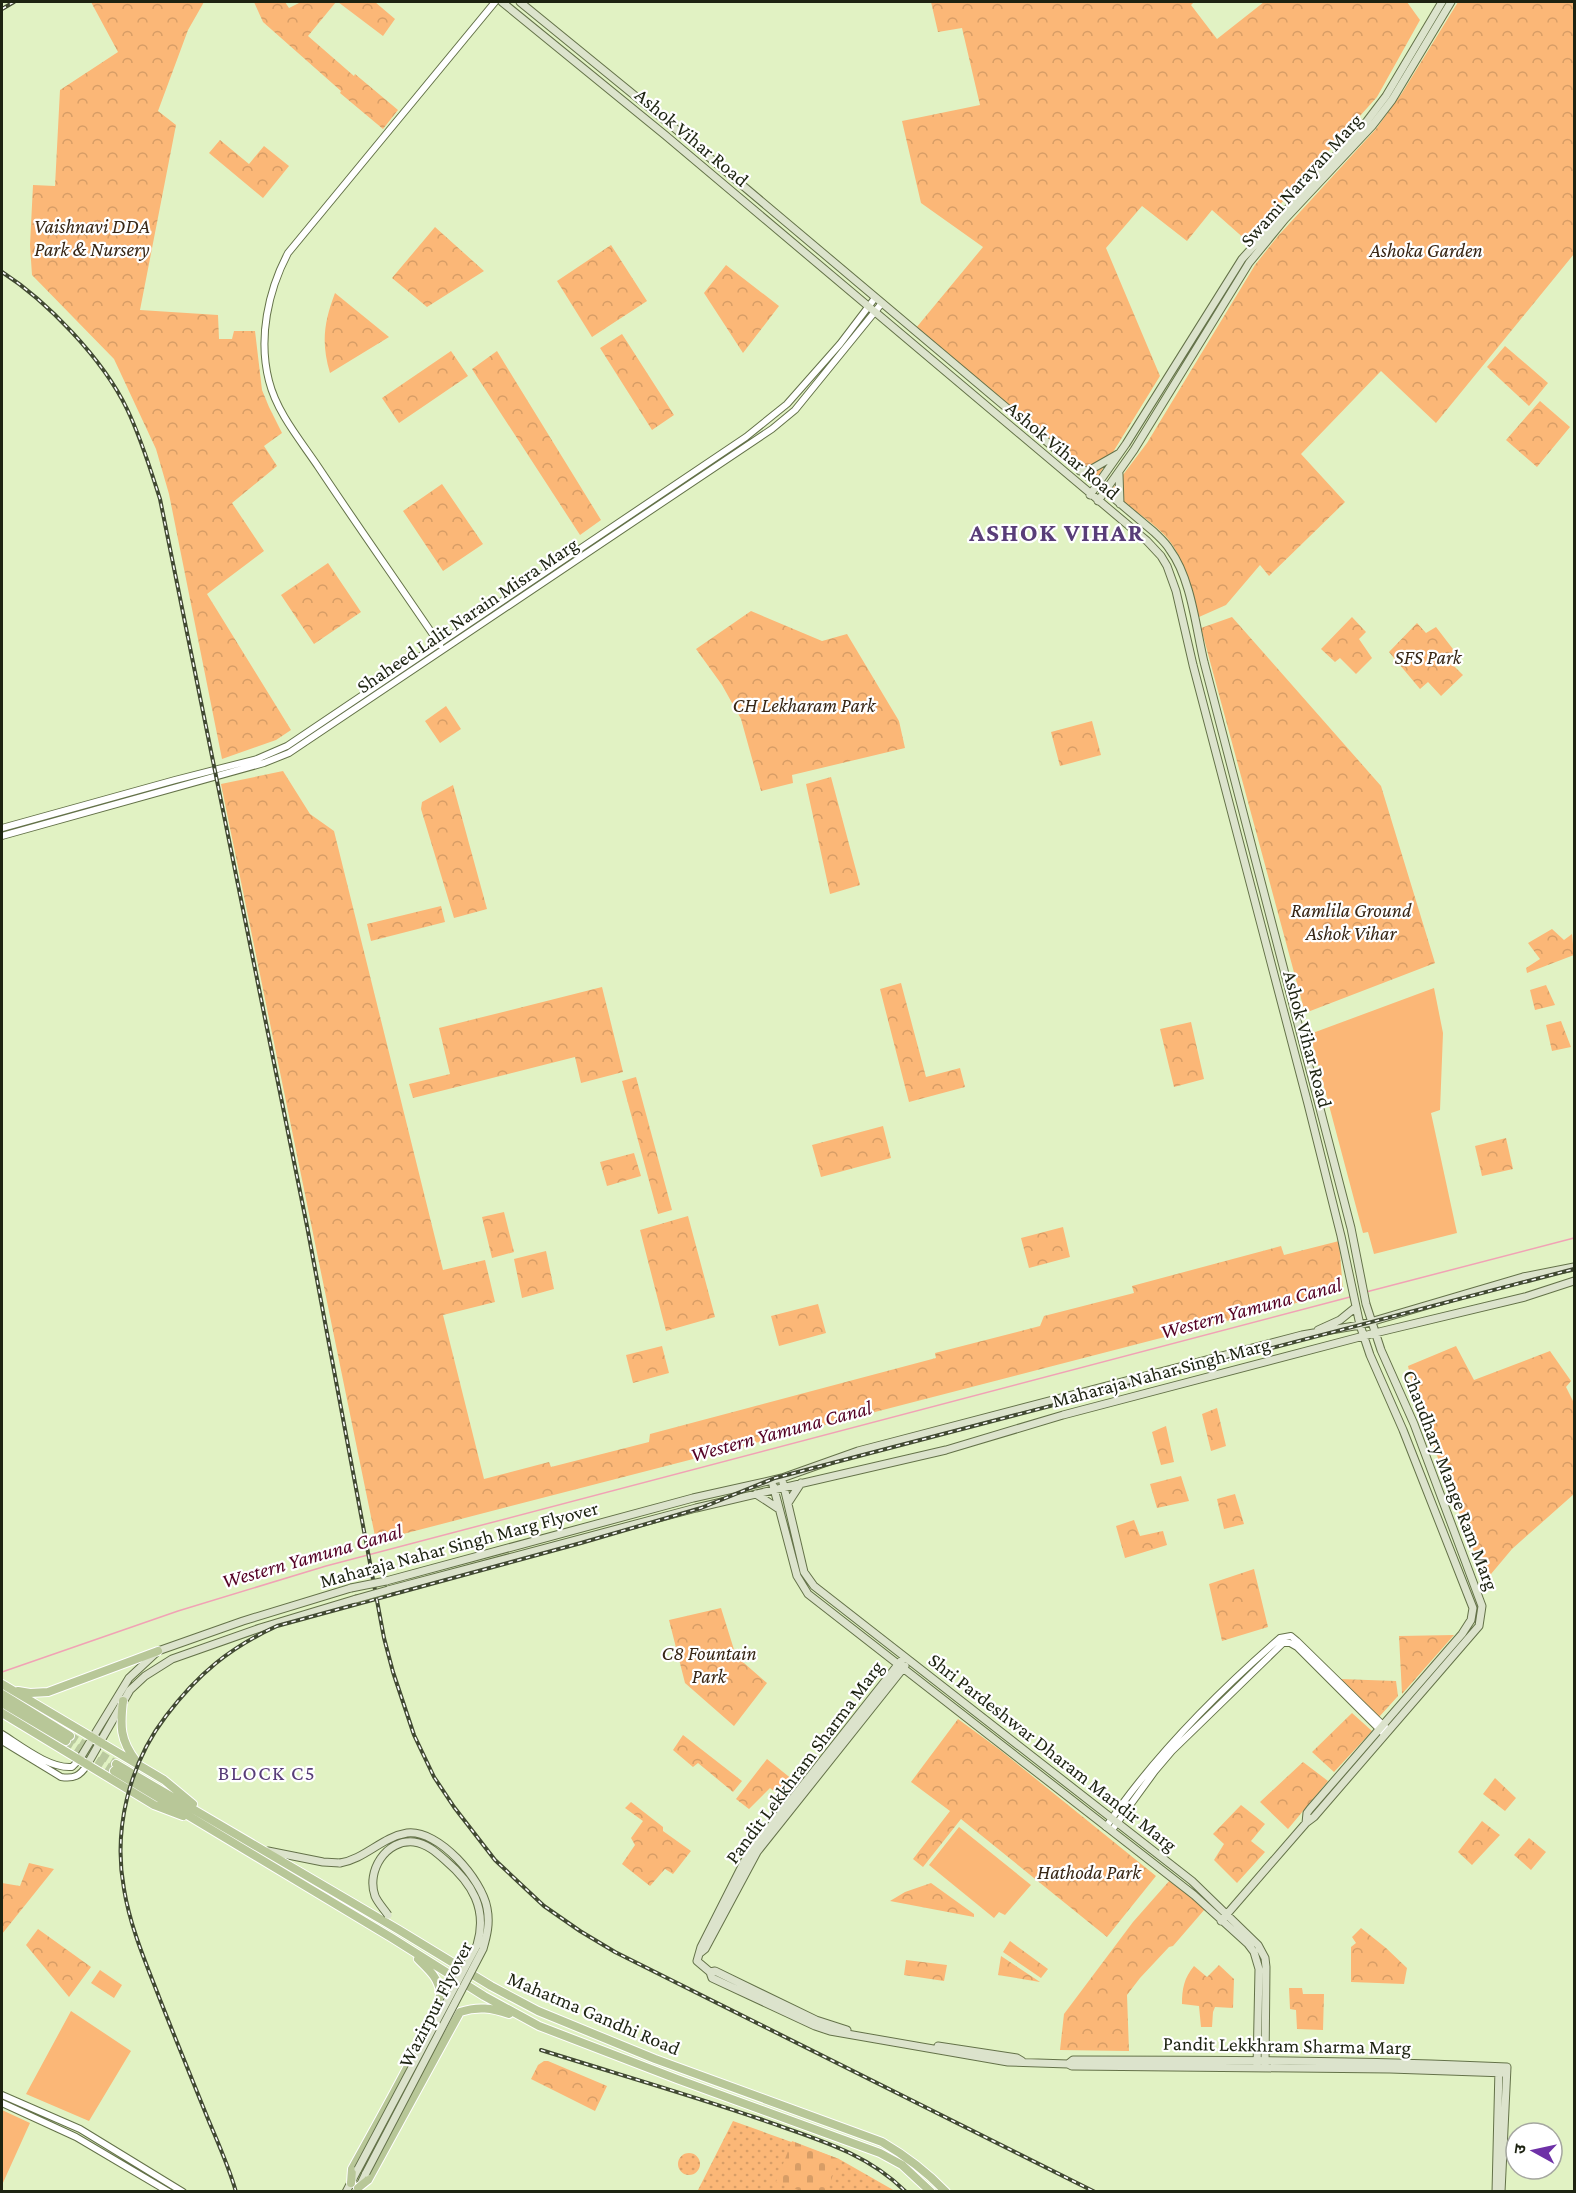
<svg xmlns="http://www.w3.org/2000/svg" width="1576" height="2193" font-family="'Crimson Pro','Noto Sans Devanagari',serif">
<style>
.grass{fill:url(#grass-dots)}
.cemetery{fill:url(#cemetery-stones)}
.park{fill:url(#park-crowns)}
.pitch{fill:#fbb777}
.lines{fill:none;stroke-linecap:round;stroke-linejoin:round}
.stream{stroke:#f1a2b5;stroke-width:1.5}
.primary-tunnel{stroke:#bac99f;stroke-width:8;stroke-dasharray:8 4;stroke-linecap:butt}
.tertiary-casing{stroke:#647249;stroke-width:8}
.secondary-casing{stroke:#647249;stroke-width:9}
.primary-casing{stroke:#fff;stroke-width:10}
.tertiary{stroke:#fff;stroke-width:6}
.secondary{stroke:#dce3cc;stroke-width:7}
.primary{stroke:#b8c798;stroke-width:8}
.rail-casing{stroke:#414932;stroke-width:4}
.rail{stroke:#fff;stroke-width:1.5;stroke-dasharray:4.5;stroke-linecap:butt}
.secondary-bridge-casing{stroke:#647249;stroke-width:9;stroke-linecap:butt}
.secondary-bridge{stroke:#dce3cc;stroke-width:7}
.labels{text-anchor:middle;dominant-baseline:central;stroke-width:4.5;stroke-linejoin:round;paint-order:stroke}
.street-label{font-size:20px;fill:#1d2311;stroke:#fff}
.park-label{font-size:20px;font-style:italic;fill:#372615;stroke:#fff}
.water-label{font-size:21px;font-style:italic;fill:#550225;stroke:#fff}
.neighbourhood-label{font-size:21px;letter-spacing:1.5px;fill:#583d78;stroke:#fff}
.district-label{font-size:26px;font-weight:bold;letter-spacing:1.5px;fill:#583d78;stroke:#fff}
</style>
<defs>
<pattern id="grass-dots" width="8" height="8" patternUnits="userSpaceOnUse" patternTransform="scale(1.5)"><rect width="8" height="8" fill="#fbb777"/><path d="M2 2h.1M6 6h.1" fill="none" stroke="#d79d66" stroke-width="1.8" stroke-linecap="round"/></pattern>
<pattern id="cemetery-stones" width="16" height="16" patternUnits="userSpaceOnUse" patternTransform="scale(1.5)"><rect width="16" height="16" fill="#fbb777"/><path d="M2 7V4a2 2 0 0 1 4 0v3zM10 15v-3a2 2 0 0 1 4 0v3z" fill="#d79d66"/></pattern>
<pattern id="park-crowns" width="20" height="18" patternUnits="userSpaceOnUse" patternTransform="scale(1.5)"><rect width="20" height="18" fill="#fbb777"/><path d="M2 6a3 3 0 1 1 6 0M12 15a3 3 0 1 1 6 0" fill="none" stroke="#d79d66"/></pattern>
</defs>
<rect width="100%" height="100%" fill="#e1f2c3"/>
<path class="grass" d="M733 2121 839 2159 895 2191 697 2192Z
M678 2164a11 11 0 1 1 22 0a11 11 0 1 1-22 0Z"/>
<path class="cemetery" d="M792 2141 839 2159 827 2191H801L776 2182Z"/>
<path class="park" d="M91 2H204L188 30 158 111 176 125 140 310 218 315 219 339H232L234 331H255L262 390 269 407 282 433 264 446 277 466 232 503 264 551 207 594 291 730 276 740 222 759 169 494 156 449 114 359 32 275 30 245 33 185 55 186 60 90 118 52Z
M254 2H285L289 8 301 2H336L308 36 354 76 355 74 398 110 383 129 340 93 341 91 263 22Z
M338 2H375L395 19 383 36Z
M931 2H1194L1191 5 1217 39 1264 2H1407L1420 20 1377 97 1247 241 1212 210 1187 241 1142 206 1106 248 1160 376 1097 478 916 328 983 247 921 203 902 121 980 105 962 28 938 32Z
M1458 2H1574V254L1436 423 1381 371 1301 454 1345 502 1269 576 1260 565 1226 605 1199 617C1192 590 1186 562 1168 539 1157 525 1125 504 1110 492L1147 443 1255 265 1278 236 1376 129 1402 93Z
M220 140 249 164 264 146 289 166 263 198 209 153Z
M435 227 484 271 427 307 392 278Z
M611 245 647 301 592 337 557 281Z
M726 265 779 306 743 353 704 293Z
M335 293 389 337 330 373C321 343 324 322 335 293Z
M622 334 674 415 652 430 600 348Z
M1505 346 1548 383 1529 406 1487 367Z
M451 351 468 376 399 423 382 398Z
M497 351 601 520 580 535 472 369Z
M1540 401 1570 427 1537 467 1506 440Z
M442 484 483 544 443 571 403 511Z
M328 563 361 612 314 644 281 595Z
M751 611 822 641 847 634 899 721 905 748 792 775 793 783 761 791 741 719 722 685 696 649Z
M1232 617 1381 786 1435 963 1305 1013 1201 628Z
M1352 617 1366 632 1359 639 1372 658 1356 674 1340 658 1335 662 1321 649Z
M1417 623 1426 633 1436 627 1456 653 1451 663 1463 675 1441 696 1428 682 1420 689 1389 652Z
M446 706 461 729 440 743 425 721Z
M1092 721 1101 755 1060 766 1051 732Z
M283 771 310 814 334 831 443 1270 485 1260 495 1302 443 1315 484 1479 549 1462 551 1467 649 1442 650 1434 936 1358 935 1353 1040 1326 1044 1316 1134 1293 1132 1286 1281 1246 1284 1255 1339 1241 1343 1291 376 1541 221 784Z
M831 777 860 885 830 894 806 784Z
M453 785 487 909 454 918 421 809 422 802Z
M441 906 445 922 371 941 367 924Z
M1552 929 1564 940 1572 934 1574 955 1527 973 1526 968 1540 959 1528 943Z
M901 983 926 1077 960 1068 965 1087 909 1102 880 989Z
M1546 985 1555 1005 1535 1010 1530 990Z
M602 987 623 1072 581 1083 575 1057 413 1098 409 1084 450 1074 439 1028Z
M1561 1021 1571 1047 1552 1051 1546 1025Z
M1191 1022 1204 1079 1174 1087 1160 1029Z
M636 1077 672 1210 658 1214 622 1081Z
M883 1126 891 1158 821 1177 812 1145Z
M1506 1138 1513 1169 1482 1176 1475 1146Z
M634 1153 641 1176 607 1186 600 1162Z
M504 1212 514 1252 492 1258 482 1217Z
M688 1216 715 1317 666 1331 640 1230Z
M1063 1227 1070 1257 1029 1268 1021 1238Z
M546 1251 554 1289 522 1298 514 1259Z
M818 1304 826 1333 779 1346 771 1316Z
M662 1346 669 1373 633 1383 626 1355Z
M1456 1346 1474 1380 1550 1351 1571 1381 1566 1387 1574 1403V1494L1512 1549 1491 1574 1483 1575 1436 1453 1412 1384 1408 1366Z
M1217 1408 1226 1446 1211 1451 1202 1414Z
M1166 1426 1174 1462 1161 1465 1152 1432Z
M1181 1476 1189 1501 1157 1508 1150 1484Z
M1235 1494 1244 1524 1224 1529 1217 1499Z
M1134 1520 1140 1536 1163 1531 1167 1545 1125 1558 1116 1526Z
M1254 1569 1268 1627 1222 1641 1209 1584Z
M721 1608 736 1656 767 1683 734 1726 685 1683 669 1620Z
M1454 1635 1402 1694 1399 1636Z
M1340 1679 1396 1681 1398 1696 1379 1717Z
M1352 1713 1372 1731 1334 1772 1312 1752Z
M958 1719 1000 1750 1156 1876 1107 1937 961 1819 923 1867 913 1859 950 1811 911 1782Z
M683 1735 742 1781 733 1792 698 1763 693 1767 673 1750Z
M767 1759 798 1784 785 1800 770 1788 749 1809 736 1799Z
M1303 1762 1328 1781 1288 1829 1260 1802Z
M1495 1778 1516 1798 1505 1811 1483 1794Z
M631 1802 663 1827V1831L691 1851 673 1874 665 1869 650 1886 622 1864 635 1845 631 1838 643 1821 625 1808Z
M1241 1805 1265 1824 1251 1841 1265 1852 1237 1883 1214 1860 1224 1844 1213 1834Z
M1482 1821 1500 1835 1472 1865 1458 1852Z
M1529 1838 1546 1852 1531 1870 1514 1855Z
M29 1863 54 1869 2 1934V1883L20 1886Z
M1170 1880 1205 1909 1173 1946 1169 1947 1140 1978 1127 1995 1129 2051 1060 2050 1064 2014 1133 1922Z
M931 1883 974 1914V1917L890 1901 905 1892Z
M1361 1928 1386 1948 1407 1968 1404 1984 1351 1982V1947L1356 1943 1352 1937Z
M38 1929 91 1967 69 1997 26 1945Z
M1010 1941 1048 1969 1041 1978 1003 1952Z
M1001 1956 1040 1982 998 1975Z
M906 1960 947 1965 944 1981 904 1975Z
M1219 1965 1234 1979 1233 2008 1215 2007 1213 2012 1212 2027H1201L1199 2006 1182 2004C1182 1989 1184 1978 1194 1966L1207 1977Z
M1289 1988H1302L1303 1994H1324L1323 2030 1297 2029 1296 2010 1290 2009Z
M544 2061H548L607 2086 595 2111 531 2079 538 2065Z"/>
<path class="pitch" d="M1434 988 1443 1033 1440 1110 1431 1113 1457 1233 1374 1254 1368 1232 1363 1233 1310 1034Z
M959 1827 1031 1885 1005 1915 999 1912 994 1918 929 1865Z
M100 1970 122 1985 114 1998 91 1983Z
M71 2011 131 2051 89 2121 26 2094Z
M2 2110 30 2123 2 2185Z"/>
<g class="lines">
<path class="stream" d="M1366 1292 1574 1238
M2 1672 178 1611 326 1566 1350 1297"/>
<path class="primary-tunnel" d="M70 1736 116 1764
M66 1741 114 1771"/>
<defs>
<path id="tertiary" d="M440 645C400 586 359 528 319 468 301 441 277 413 269 381 258 338 268 291 288 253L495 2
M2 828 175 780 257 759 287 746 746 437 787 404 840 344 875 298
M2 836 264 763 289 753 772 429 795 410 882 303
M2 1734C21 1746 50 1769 72 1767L79 1760
M2 1741 61 1777C74 1779 80 1776 87 1765
M1106 1827C1153 1757 1217 1693 1280 1638L1291 1636 1297 1641 1386 1728
M1112 1830 1155 1771 1172 1751 1283 1643H1290L1297 1647 1384 1734
M2 2095 80 2129 183 2192
M2 2103 76 2137 169 2192"/>
<path id="secondary" d="M502 2 665 135 1147 541 1161 556 1167 566 1176 591 1193 665 1308 1104 1341 1236 1360 1325 1370 1355 1403 1430 1473 1608 1471 1620 1462 1634 1310 1809 1307 1813 1306 1823
M520 2 672 126 1154 532C1160 538 1166 543 1170 550 1191 578 1196 628 1204 662L1351 1228 1366 1304 1381 1350 1414 1424 1482 1606 1479 1626 1314 1817 1306 1823 1221 1921
M1080 471 1090 470 1118 454
M1119 474 1120 504
M1090 495 1126 444 1242 259 1367 121 1386 96 1442 2
M1098 501 1134 450 1249 263 1285 219 1372 126 1392 100 1451 2
M1318 1330 1340 1320 1356 1307
M783 1483 804 1572 814 1586 1192 1881 1258 1945 1265 1958 1266 1967 1265 2067
M773 1485 797 1576 808 1594 1194 1895 1248 1944 1254 1952 1259 1969 1257 2068
M756 1494 779 1509
M788 1503 801 1483
M386 1581 693 1498 782 1478 858 1451 1302 1335 1360 1325 1523 1277 1574 1267
M388 1590 696 1508 946 1450 1063 1415 1375 1333 1525 1297 1574 1281
M904 1657 747 1856 701 1947 697 1961 710 1972 712 1978 815 2026 830 2031 1008 2062 1068 2064 1072 2066 1390 2069 1506 2073
M79 1760 129 1678 158 1651 243 1621 351 1588
M87 1765 130 1690 145 1676 172 1659 260 1628 356 1599
M268 1851 323 1862 340 1863
M700 1953 705 1949 757 1852 905 1666
M710 1972 715 1971 816 2020 847 2030
M938 2046 1017 2058 1022 2061
M1068 2064 1073 2060C1217 2060 1362 2060 1507 2067L1501 2192
M346 2192 358 2169
M357 2192 366 2173
M1496 2192 1499 2068"/>
<path id="primary" d="M2 1684 164 1780 193 1804
M18 1691 30 1693 48 1692 158 1651
M2 1694 70 1736
M123 1701C120 1726 120 1740 136 1761
M2 1703 66 1741
M2 1713 154 1805 183 1816
M116 1764 399 1930 491 1986 538 2011 655 2059 882 2142C906 2156 927 2172 946 2192
M114 1771 392 1938 484 1996 539 2026 677 2079 880 2153 902 2165 931 2192
M351 2183 352 2169C366 2143 441 2012 440 1993 439 1978 428 1969 418 1959
M358 2188 368 2180 460 2012C478 2006 492 2008 509 2014"/>
</defs>
<use href="#tertiary" class="tertiary-casing"/>
<use href="#secondary" class="secondary-casing"/>
<use href="#primary" class="primary-casing"/>
<use href="#tertiary" class="tertiary"/>
<use href="#secondary" class="secondary"/>
<use href="#primary" class="primary"/>
<defs>
<path id="rail" d="M2 9 14 2
M2 272C47 301 103 359 127 409 141 438 150 468 160 499L307 1226 384 1638 393 1672 414 1735 434 1777 454 1807 495 1860 544 1906 580 1931 615 1952 1095 2192
M541 2050C614 2073 687 2094 760 2119 812 2138 865 2151 906 2192
M236 2192C229 2167 218 2143 208 2119 192 2079 175 2038 159 1997 145 1961 130 1926 124 1889 113 1830 129 1764 166 1716 198 1674 229 1648 277 1626L581 1543 701 1508 775 1478 1574 1269"/>
</defs>
<use href="#rail" class="rail-casing"/>
<use href="#rail" class="rail"/>
<defs>
<path id="secondary-bridge" d="M351 1588 386 1581
M356 1599 388 1590
M340 1863C365 1859 382 1837 407 1833 439 1829 482 1880 487 1908 490 1923 487 1935 483 1949L366 2173
M358 2169 477 1945C488 1909 472 1883 445 1860 436 1852 427 1844 414 1842 386 1839 366 1871 375 1896 378 1903 384 1909 388 1915"/>
</defs>
<use href="#secondary-bridge" class="secondary-bridge-casing"/>
<use href="#secondary-bridge" class="secondary-bridge"/>
</g>
<g class="labels">
<g class="street-label">
<text transform="translate(692 137) rotate(40)">Ashok Vihar Road</text>
<text transform="translate(1301 180) rotate(-48)">Swami Narayan Marg</text>
<text transform="translate(1063 450) rotate(40)">Ashok Vihar Road</text>
<text transform="translate(467 615) rotate(-34)">Shaheed Lalit Narain Misra Marg</text>
<text transform="translate(1308 1039) rotate(75)">Ashok Vihar Road</text>
<text transform="translate(1161 1372) rotate(-15)">Maharaja Nahar Singh Marg</text>
<text transform="translate(1451 1480) rotate(69)">Chaudhary Mange Ram Marg</text>
<text transform="translate(459 1544) rotate(-15)">Maharaja Nahar Singh Marg Flyover</text>
<text transform="translate(1053 1752) rotate(38)">Shri Pardeshwar Dharam Mandir Marg</text>
<text transform="translate(804 1762) rotate(-53)">Pandit Lekkhram Sharma Marg</text>
<text transform="translate(435 2004) rotate(-63)">Wazirpur Flyover</text>
<text transform="translate(594 2013) rotate(23)">Mahatma Gandhi Road</text>
<text transform="translate(1287 2045) rotate(1)">Pandit Lekkhram Sharma Marg</text>
</g>
<g class="park-label">
<text x="92" y="226">Vaishnavi DDA<tspan x="92" dy="23">Park &amp; Nursery</tspan></text>
<text x="1426" y="250">Ashoka Garden</text>
<text x="1428" y="657">SFS Park</text>
<text x="804" y="705">CH Lekharam Park</text>
<text x="1351" y="910">Ramlila Ground<tspan x="1351" dy="23">Ashok Vihar</tspan></text>
<text x="709" y="1653">C8 Fountain<tspan x="709" dy="23">Park</tspan></text>
<text x="1089" y="1872">Hathoda Park</text>
</g>
<g class="water-label">
<text transform="translate(1251 1308) rotate(-15)">Western Yamuna Canal</text>
<text transform="translate(781 1431) rotate(-15)">Western Yamuna Canal</text>
<text transform="translate(312 1556) rotate(-16)">Western Yamuna Canal</text>
</g>
<g class="neighbourhood-label">
<text x="267" y="1773">BLOCK C5</text>
</g>
<g class="district-label">
<text x="1057" y="532">ASHOK VIHAR</text>
</g>
</g>
<rect width="1576" height="2193" fill="none" stroke="#1d2311" stroke-width="6"/>
<g transform="translate(1534 2151) rotate(278)"><circle r="28" fill="#ffffff" stroke="#a5a7a0" stroke-width="1.5"/>
<path d="M0-4.5L10 22L0 15L-10 22Z" fill="#6e31a7"/>
<text y="-9" font-size="16" font-weight="bold" text-anchor="middle" fill="#1d2311">उ</text>
</g>
</svg>
